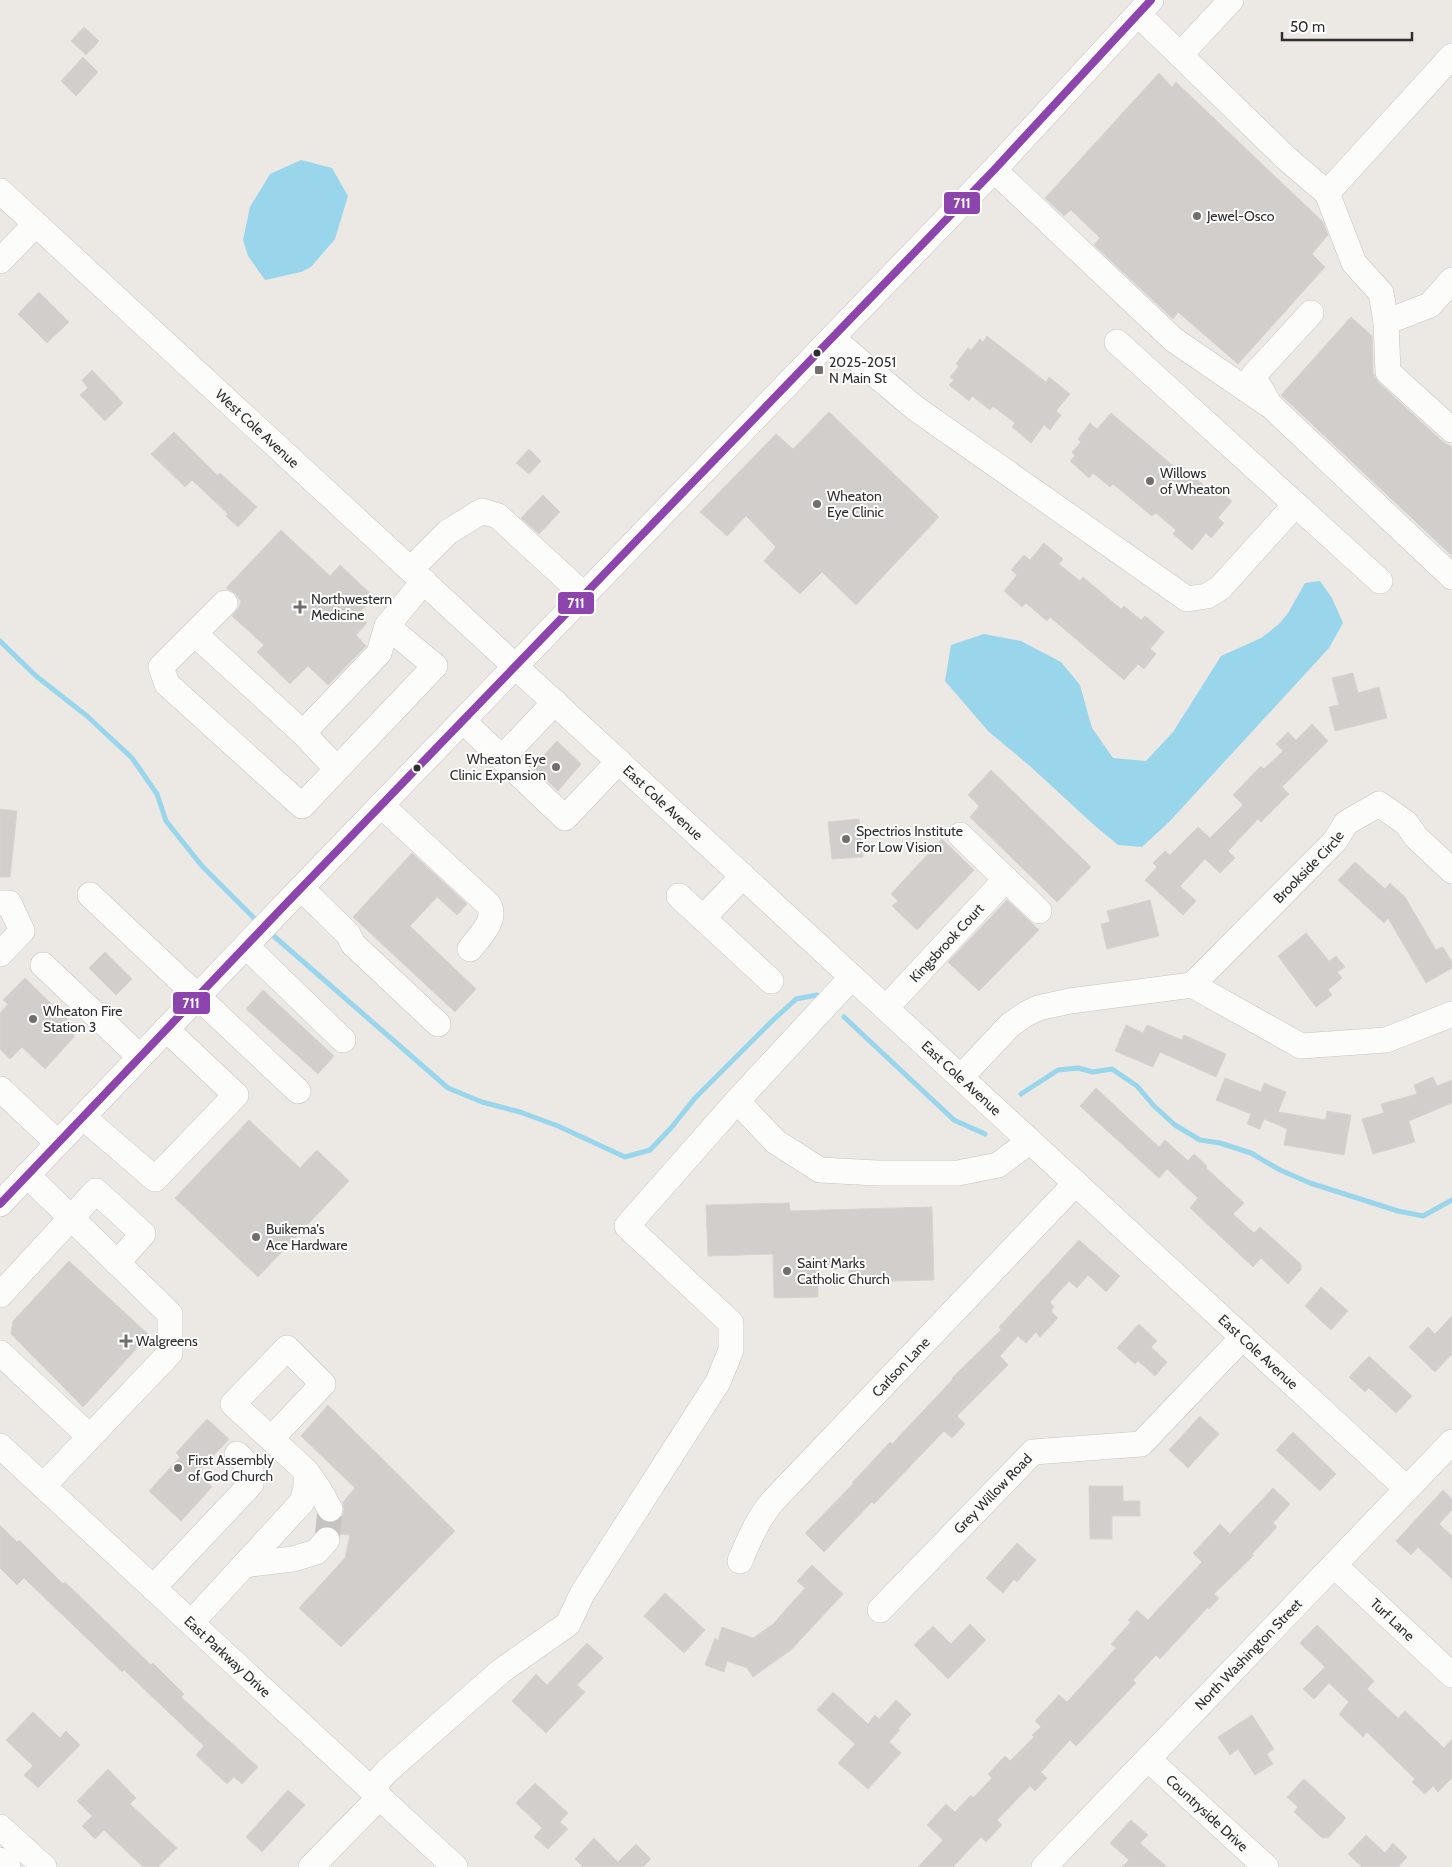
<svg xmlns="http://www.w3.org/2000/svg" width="1452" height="1867" font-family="Cabin,sans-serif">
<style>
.water{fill:#99d6ec}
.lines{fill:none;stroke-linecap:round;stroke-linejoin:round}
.stream{stroke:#99d6ec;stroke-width:5}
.building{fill:#d1cecb;stroke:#d7d4d0}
.minor-tunnel{stroke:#c6c3c0;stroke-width:25;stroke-dasharray:25 12;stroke-linecap:butt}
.minor-casing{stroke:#c5c4c5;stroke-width:26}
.minor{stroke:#fcfcfb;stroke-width:25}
.bus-1-casing{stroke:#fff;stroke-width:11}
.bus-1{stroke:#8e44ad;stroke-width:8}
.poi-dot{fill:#706f6e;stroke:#fff;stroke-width:2}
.bus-dot{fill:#2e2e2e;stroke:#fff;stroke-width:2}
.labels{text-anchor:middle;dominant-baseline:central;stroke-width:4;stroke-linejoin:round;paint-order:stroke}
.poi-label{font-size:14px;fill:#2e2e2e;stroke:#fff;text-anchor:start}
.street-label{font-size:14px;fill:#2e2e2e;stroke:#fff}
.line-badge{stroke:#fff;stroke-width:2}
.badge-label{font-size:14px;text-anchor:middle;font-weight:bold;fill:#fff}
</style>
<rect width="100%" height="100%" fill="#ece8e4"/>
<path class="water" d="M301 160 332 168 348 196 335 239 311 267 301 272 265 280 248 256 243 240 250 207 270 174Z
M1320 581 1332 598 1343 623 1329 648 1169 822 1142 847 1118 845 1094 825 1031 767 988 731 945 681 951 645 984 634 1021 641 1061 662 1080 685 1092 728 1113 758 1146 761 1173 732 1221 656 1261 638 1279 624 1288 613 1305 583Z"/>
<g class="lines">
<path class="stream" d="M0 641 36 676 87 716 132 758 157 794 166 821 202 866 258 922
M268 931 448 1088 482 1102 520 1112 558 1126 625 1157 650 1150 671 1128 695 1098 770 1023 796 999 817 995
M844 1017 954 1120 985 1134
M1021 1094 1058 1070 1078 1068 1093 1072 1112 1069 1137 1086 1154 1106 1175 1125 1200 1140 1220 1143 1251 1153 1280 1170 1310 1183 1398 1211 1423 1216 1452 1200"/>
</g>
<path class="building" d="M84 27 99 41 86 55 71 41Z
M83 57 98 72 76 96 61 81Z
M1159 73 1172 87 1176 82 1323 222 1328 235 1312 254 1325 267 1238 364 1178 312 1173 319 1094 245 1100 238 1071 210 1064 216 1045 198Z
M39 292 69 322 47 343 18 314Z
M1351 317 1372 336 1373 373 1378 382 1442 441 1452 447V556L1281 395Z
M987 336 1046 382 1049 377 1070 394 1056 411 1061 415 1050 430 1044 425 1031 443 1012 427 1015 423 993 406 990 410 972 396 969 401 949 385 954 380 950 377 959 366 956 364 968 348 971 350 980 339 983 342Z
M92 370 123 403 105 421 80 395 88 388 82 380Z
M829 412 939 517 856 605 822 572 800 594 764 561 776 547 746 516 727 536 700 512 776 434 793 449Z
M1111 413 1184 475 1187 471 1209 490 1212 485 1232 501 1218 518 1224 523 1211 538 1206 533 1192 550 1173 534 1176 530 1156 513 1152 516 1113 484 1110 487 1093 473 1089 478 1070 461 1075 456 1072 452 1081 442 1078 439 1090 423 1097 429Z
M174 432 217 475 220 473 257 507 238 527 226 516 228 514 192 480 185 487 151 454Z
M529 449 541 461 529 474 516 463Z
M543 495 560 512 539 534 521 518Z
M281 530 330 576 340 565 374 597 358 614 367 623 356 635 366 646 328 685 308 666 290 684 257 652 264 645 232 616 239 607 241 601 235 593 226 588Z
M1044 543 1063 559 1059 564 1080 581 1083 577 1121 609 1124 606 1141 620 1145 616 1164 632 1150 649 1156 654 1144 669 1138 664 1124 680 1050 617 1047 621 1026 603 1022 607 1004 591 1017 575 1011 570 1024 555 1030 560Z
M1353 673 1358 693 1379 687 1387 718 1335 731 1329 707 1339 705 1332 678Z
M1312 724 1328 741 1282 787 1289 794 1261 822 1258 819 1228 851 1235 858 1220 873 1205 859 1180 886 1196 901 1183 915 1145 880 1157 867 1153 863 1165 851 1170 855 1198 827 1210 838 1243 805 1233 795 1261 766 1264 769 1283 751 1276 744 1288 732 1296 740Z
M557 741 581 764 558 791 533 767Z
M991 770 1091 867 1057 902 970 817 979 806 968 795Z
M0 809 17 811 10 877H0Z
M859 819 863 857 832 859 828 822Z
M942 839 974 870 917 930 892 906 898 901 891 894Z
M412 853 467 904 457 915 437 897 410 926 476 989 455 1012 353 917Z
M1355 862 1385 889 1390 883 1405 897 1436 950 1443 947 1452 962V968L1426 983 1388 918 1384 923 1338 880Z
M1007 900 1039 930 979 991 948 962Z
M1150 900 1159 936 1107 949 1101 924 1110 922 1107 911Z
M1306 933 1329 961 1336 956 1345 967 1337 972 1342 978 1328 990 1332 995 1316 1007 1278 956Z
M105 952 132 979 116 995 89 968Z
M25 978 72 1024 74 1037 45 1069 22 1047 10 1059 0 1049V1013L8 1004 3 1000Z
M263 990 334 1056 318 1074 246 1009Z
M1126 1025 1143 1033 1147 1025 1182 1040 1184 1035 1226 1054 1216 1077 1160 1052 1153 1067 1115 1051Z
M1433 1077 1437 1086 1452 1080V1103L1409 1121 1415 1142 1373 1154 1362 1119 1384 1113 1381 1104 1417 1094 1414 1085Z
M1225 1078 1261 1092 1264 1083 1286 1092 1278 1112 1326 1120 1327 1111 1351 1115 1344 1155 1284 1145 1287 1129 1264 1119 1260 1129 1247 1124 1251 1114 1216 1100Z
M1096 1088 1159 1147 1165 1140 1188 1161 1194 1154 1207 1166 1206 1168 1244 1203 1233 1214 1254 1233 1260 1227 1301 1264V1270L1288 1284 1261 1258 1253 1267 1190 1208 1198 1198 1167 1169 1159 1178 1080 1106Z
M249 1120 300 1168 317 1150 349 1181 258 1277 175 1198Z
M789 1203 790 1211 932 1207 934 1280 849 1282V1269H818V1297L774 1298 773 1254 708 1256 706 1205Z
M1079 1240 1120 1276 1106 1292 1088 1275 1077 1288 1069 1281 1050 1302 1054 1307 1051 1311 1058 1318 1040 1337 1036 1332 1026 1343 1018 1336 1000 1356 1008 1365 957 1416 965 1424 952 1438 944 1431 874 1504 872 1502 824 1552 805 1533 853 1484 852 1483 890 1442 892 1444 953 1379 952 1378 1001 1330 999 1327Z
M69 1261 149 1335 83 1407 11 1334 13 1321Z
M1321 1287 1348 1311 1331 1330 1305 1306Z
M1452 1316V1354L1435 1372 1409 1347 1428 1327 1435 1334Z
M1139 1324 1157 1341 1151 1347 1167 1362 1155 1376 1138 1361 1135 1364 1117 1348Z
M1369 1356 1412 1396 1396 1413 1369 1388 1365 1392 1349 1377Z
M328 1405 455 1531 341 1647 299 1608 345 1558 350 1535 340 1534 336 1529 330 1526 319 1528 320 1518 323 1522 330 1523 337 1522 342 1517 344 1510 343 1502 355 1488 301 1436Z
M1200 1416 1219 1434 1188 1468 1169 1450Z
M207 1419 229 1439 197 1473 212 1487 181 1521 149 1491 180 1457 176 1453Z
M1293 1432 1336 1474 1320 1491 1276 1450Z
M1089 1486H1123V1501H1140V1516H1112V1539H1090Z
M1273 1488 1290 1504 1273 1523 1277 1527 1252 1554 1254 1555 1214 1594 1219 1598 1209 1609 1208 1607 1160 1659 1156 1655 1133 1680 1136 1683 1076 1746 1070 1740 1041 1772 1047 1778 1035 1791 1030 1786 997 1820 1002 1825 986 1842 981 1837 953 1867H918L943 1840 927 1825 946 1804 955 1812 971 1795 973 1798 992 1778 988 1774 1005 1756 1010 1761 1034 1737 1032 1735 1041 1727 1035 1721 1059 1695 1067 1702 1116 1648 1111 1644 1131 1622 1128 1620 1137 1610 1148 1620 1202 1562 1193 1553 1220 1524 1230 1534Z
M1443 1490 1452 1499V1510L1439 1524 1452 1536V1579L1418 1547 1411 1555 1396 1541Z
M0 1525 17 1542 19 1540 63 1584 65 1582 151 1665 153 1663 184 1694 181 1697 258 1767 242 1784 234 1777 227 1784 196 1755 204 1746 124 1670 122 1672 24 1578 17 1585 0 1568Z
M1017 1543 1036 1560 1017 1582 1014 1579 1003 1593 986 1578Z
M812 1565 843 1594 791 1650 753 1677 747 1668 727 1661 724 1672 705 1665 715 1638 718 1641 722 1627 753 1638 773 1624 805 1588 797 1581Z
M665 1593 705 1630 684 1653 644 1616Z
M970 1624 986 1640 948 1679 914 1645 933 1626 951 1644Z
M1317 1625 1374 1681 1367 1689 1398 1718 1405 1711 1444 1748 1452 1739V1778L1438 1792 1433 1786 1425 1794 1412 1782 1415 1779 1367 1732 1363 1737 1339 1714 1349 1702 1329 1683 1314 1699 1303 1689 1325 1667 1300 1643Z
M587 1643 603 1658 577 1685 585 1692 546 1733 512 1701 536 1674 547 1685Z
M833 1692 868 1724 875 1715 879 1719 896 1700 911 1714 898 1729 900 1730 889 1742 901 1753 868 1789 838 1763 855 1744 817 1710Z
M33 1712 60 1738 66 1731 80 1745 38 1788 24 1775 33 1766 6 1740Z
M1252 1715 1274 1749 1267 1754 1273 1764 1255 1775 1238 1749 1230 1755 1218 1737Z
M108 1769 136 1798 130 1804 177 1848 158 1867H143L104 1830 95 1839 82 1826 92 1816 77 1801Z
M1304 1779 1346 1818 1328 1838H1322L1294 1812 1298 1807 1287 1797Z
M535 1783 568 1813 560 1822 568 1829 548 1849 534 1837 542 1828 516 1803Z
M288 1790 305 1805 262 1852 246 1837Z
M1131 1820 1148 1835 1140 1843 1167 1867H1122L1129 1860 1110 1843Z
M1366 1835 1385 1853 1393 1843 1407 1857 1399 1866 1400 1867H1362L1348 1854Z
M594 1838 618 1862 636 1844 651 1859 643 1867H583L575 1859Z"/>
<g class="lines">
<path class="minor-tunnel" d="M327 1540 330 1509"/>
<defs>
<g id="minor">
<path d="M1138 14 1286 158 1327 193 1354 263 1381 293 1386 322 1388 372 1452 430"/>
<path d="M1180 55 1231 0"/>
<path d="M994 170 1174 340 1266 403"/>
<path id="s1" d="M0 191 1407 1489"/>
<path d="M1327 193 1452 56"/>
<path d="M0 261 36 224"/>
<path d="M1311 313 1253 376 1270 405 1452 577"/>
<path d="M1386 322 1430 305 1452 280"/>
<path d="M832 338 915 408 1187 599 1207 596 1220 588 1295 505"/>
<path d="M1117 342 1380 581"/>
<path d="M411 569 448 532 482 511 498 516 584 595"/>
<path d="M225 603 161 667 167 684 302 806 435 666 387 626"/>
<path d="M195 634 303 733 337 769"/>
<path d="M463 721 565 818 619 761"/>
<path d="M303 733 379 653 387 626 424 581"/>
<path d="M502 758 555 702"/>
<path d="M381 805 489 905C497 922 479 936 470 949"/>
<path d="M960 835 1039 911"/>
<path d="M301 888 348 934 353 944 438 1024"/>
<path d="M90 895 298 1091"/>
<path d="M679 896 771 981"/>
<path d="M0 903H9L22 931 0 954"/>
<path d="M703 918 743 876"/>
<path d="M246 946 343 1040"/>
<path d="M43 965 140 1057"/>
<path id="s2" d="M1192 985 1335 841 1346 823 1379 804 1406 823 1416 837 1452 871"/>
<path id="s3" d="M886 1008 1006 879"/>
<path d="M961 1077 1010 1025 1026 1014 1038 1008 1070 1001 1192 985 1301 1046 1386 1040 1452 1014"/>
<path d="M0 1089 58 1143"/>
<path d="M737 1101 776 1142 820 1170 877 1173H958L998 1165 1030 1141"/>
<path d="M83 1117 155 1179 236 1095 166 1029"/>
<path d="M27 1175 170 1314V1353L43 1486"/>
<path d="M0 1204 281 909 994 170 1151 0"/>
<path d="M0 1295 96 1191 143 1234 117 1263"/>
<path d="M0 1353 90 1437"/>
<path id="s4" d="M0 1446 455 1867"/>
<path d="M306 1471 320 1491 330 1509"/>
<path id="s5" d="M740 1561C749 1540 757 1520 772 1502L1076 1183"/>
<path d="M244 1565 293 1559 316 1552 327 1540"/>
<path id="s6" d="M1334 1565 1452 1675"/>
<path d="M153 1588 251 1484V1468L237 1454"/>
<path id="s7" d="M880 1610 1033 1452 1141 1444 1243 1337"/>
<path d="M191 1623 302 1502 306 1488V1471L233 1404 287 1348 323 1384 271 1439"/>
<path id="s8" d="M1148 1759 1266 1867"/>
<path d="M371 1789 387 1771 501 1671 568 1624 582 1594 718 1382 731 1350V1323L627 1226 737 1101 852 977"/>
<path d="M0 1827 44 1867"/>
<path d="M0 1860 8 1867"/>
<path d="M311 1867 380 1797"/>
<path id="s9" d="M1044 1867 1452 1442"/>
</g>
</defs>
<use href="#minor" class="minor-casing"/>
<use href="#minor" class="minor"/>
<defs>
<path id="bus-1" d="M0 1204 281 909 994 170 1151 0"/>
</defs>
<use href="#bus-1" class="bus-1-casing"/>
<use href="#bus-1" class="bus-1"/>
</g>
<g class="poi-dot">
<circle cx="1197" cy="216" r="5"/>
<rect x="814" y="365" width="10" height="10" rx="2.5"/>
<circle cx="1150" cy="481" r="5"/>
<circle cx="817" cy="504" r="5"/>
<path d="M297.5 599.5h5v5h5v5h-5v5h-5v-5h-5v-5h5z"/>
<circle cx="556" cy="767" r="5"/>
<circle cx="846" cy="839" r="5"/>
<circle cx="33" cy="1019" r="5"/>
<circle cx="256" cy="1237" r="5"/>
<circle cx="787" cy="1271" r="5"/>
<path d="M123.5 1333.5h5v5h5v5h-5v5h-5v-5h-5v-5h5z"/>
<circle cx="178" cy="1468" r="5"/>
</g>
<g class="bus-dot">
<circle cx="817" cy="353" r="4.5"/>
<circle cx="417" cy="768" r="4.5"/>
</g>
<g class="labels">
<g class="poi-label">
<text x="1207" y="216">Jewel-Osco</text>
<text x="829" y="362">2025-2051<tspan x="829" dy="16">N Main St</tspan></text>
<text x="1160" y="473">Willows<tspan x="1160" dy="16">of Wheaton</tspan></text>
<text x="827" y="496">Wheaton<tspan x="827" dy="16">Eye Clinic</tspan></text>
<text x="311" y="599">Northwestern<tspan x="311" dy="16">Medicine</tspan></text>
<text x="546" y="759" text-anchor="end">Wheaton Eye<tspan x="546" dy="16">Clinic Expansion</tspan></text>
<text x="856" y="831">Spectrios Institute<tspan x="856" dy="16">For Low Vision</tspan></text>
<text x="43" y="1011">Wheaton Fire<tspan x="43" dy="16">Station 3</tspan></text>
<text x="266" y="1229">Buikema's<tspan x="266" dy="16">Ace Hardware</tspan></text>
<text x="797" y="1263">Saint Marks<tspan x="797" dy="16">Catholic Church</tspan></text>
<text x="136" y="1341">Walgreens</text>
<text x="188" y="1460">First Assembly<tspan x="188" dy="16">of God Church</tspan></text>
</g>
<g class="street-label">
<text stroke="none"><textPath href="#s1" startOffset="350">West Cole Avenue</textPath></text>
<text stroke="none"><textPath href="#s1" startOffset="902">East Cole Avenue</textPath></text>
<text stroke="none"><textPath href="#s2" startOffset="166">Brookside Circle</textPath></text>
<text stroke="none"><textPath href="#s3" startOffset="89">Kingsbrook Court</textPath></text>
<text stroke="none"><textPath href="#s1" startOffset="1308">East Cole Avenue</textPath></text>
<text stroke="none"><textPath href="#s1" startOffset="1712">East Cole Avenue</textPath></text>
<text stroke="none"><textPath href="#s5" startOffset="254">Carlson Lane</textPath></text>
<text stroke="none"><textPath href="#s7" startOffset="162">Grey Willow Road</textPath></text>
<text stroke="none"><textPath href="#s6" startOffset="80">Turf Lane</textPath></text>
<text stroke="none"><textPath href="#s9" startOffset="295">North Washington Street</textPath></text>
<text stroke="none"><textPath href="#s4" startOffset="310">East Parkway Drive</textPath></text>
<text stroke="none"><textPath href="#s8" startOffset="80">Countryside Drive</textPath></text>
</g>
</g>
<g class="line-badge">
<rect x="943" y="191" width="38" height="24" rx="5" fill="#8e44ad"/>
<rect x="557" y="591" width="38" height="24" rx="5" fill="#8e44ad"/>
<rect x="172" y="991" width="39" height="24" rx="5" fill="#8e44ad"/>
</g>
<g class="badge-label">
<text x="962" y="208">711</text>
<text x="576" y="608">711</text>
<text x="191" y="1008">711</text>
</g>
<path d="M1282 32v8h130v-8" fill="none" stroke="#2e2e2e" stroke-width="2.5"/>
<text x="1290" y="32" font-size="15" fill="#2e2e2e" stroke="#ffffff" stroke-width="4" paint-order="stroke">50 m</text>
</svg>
